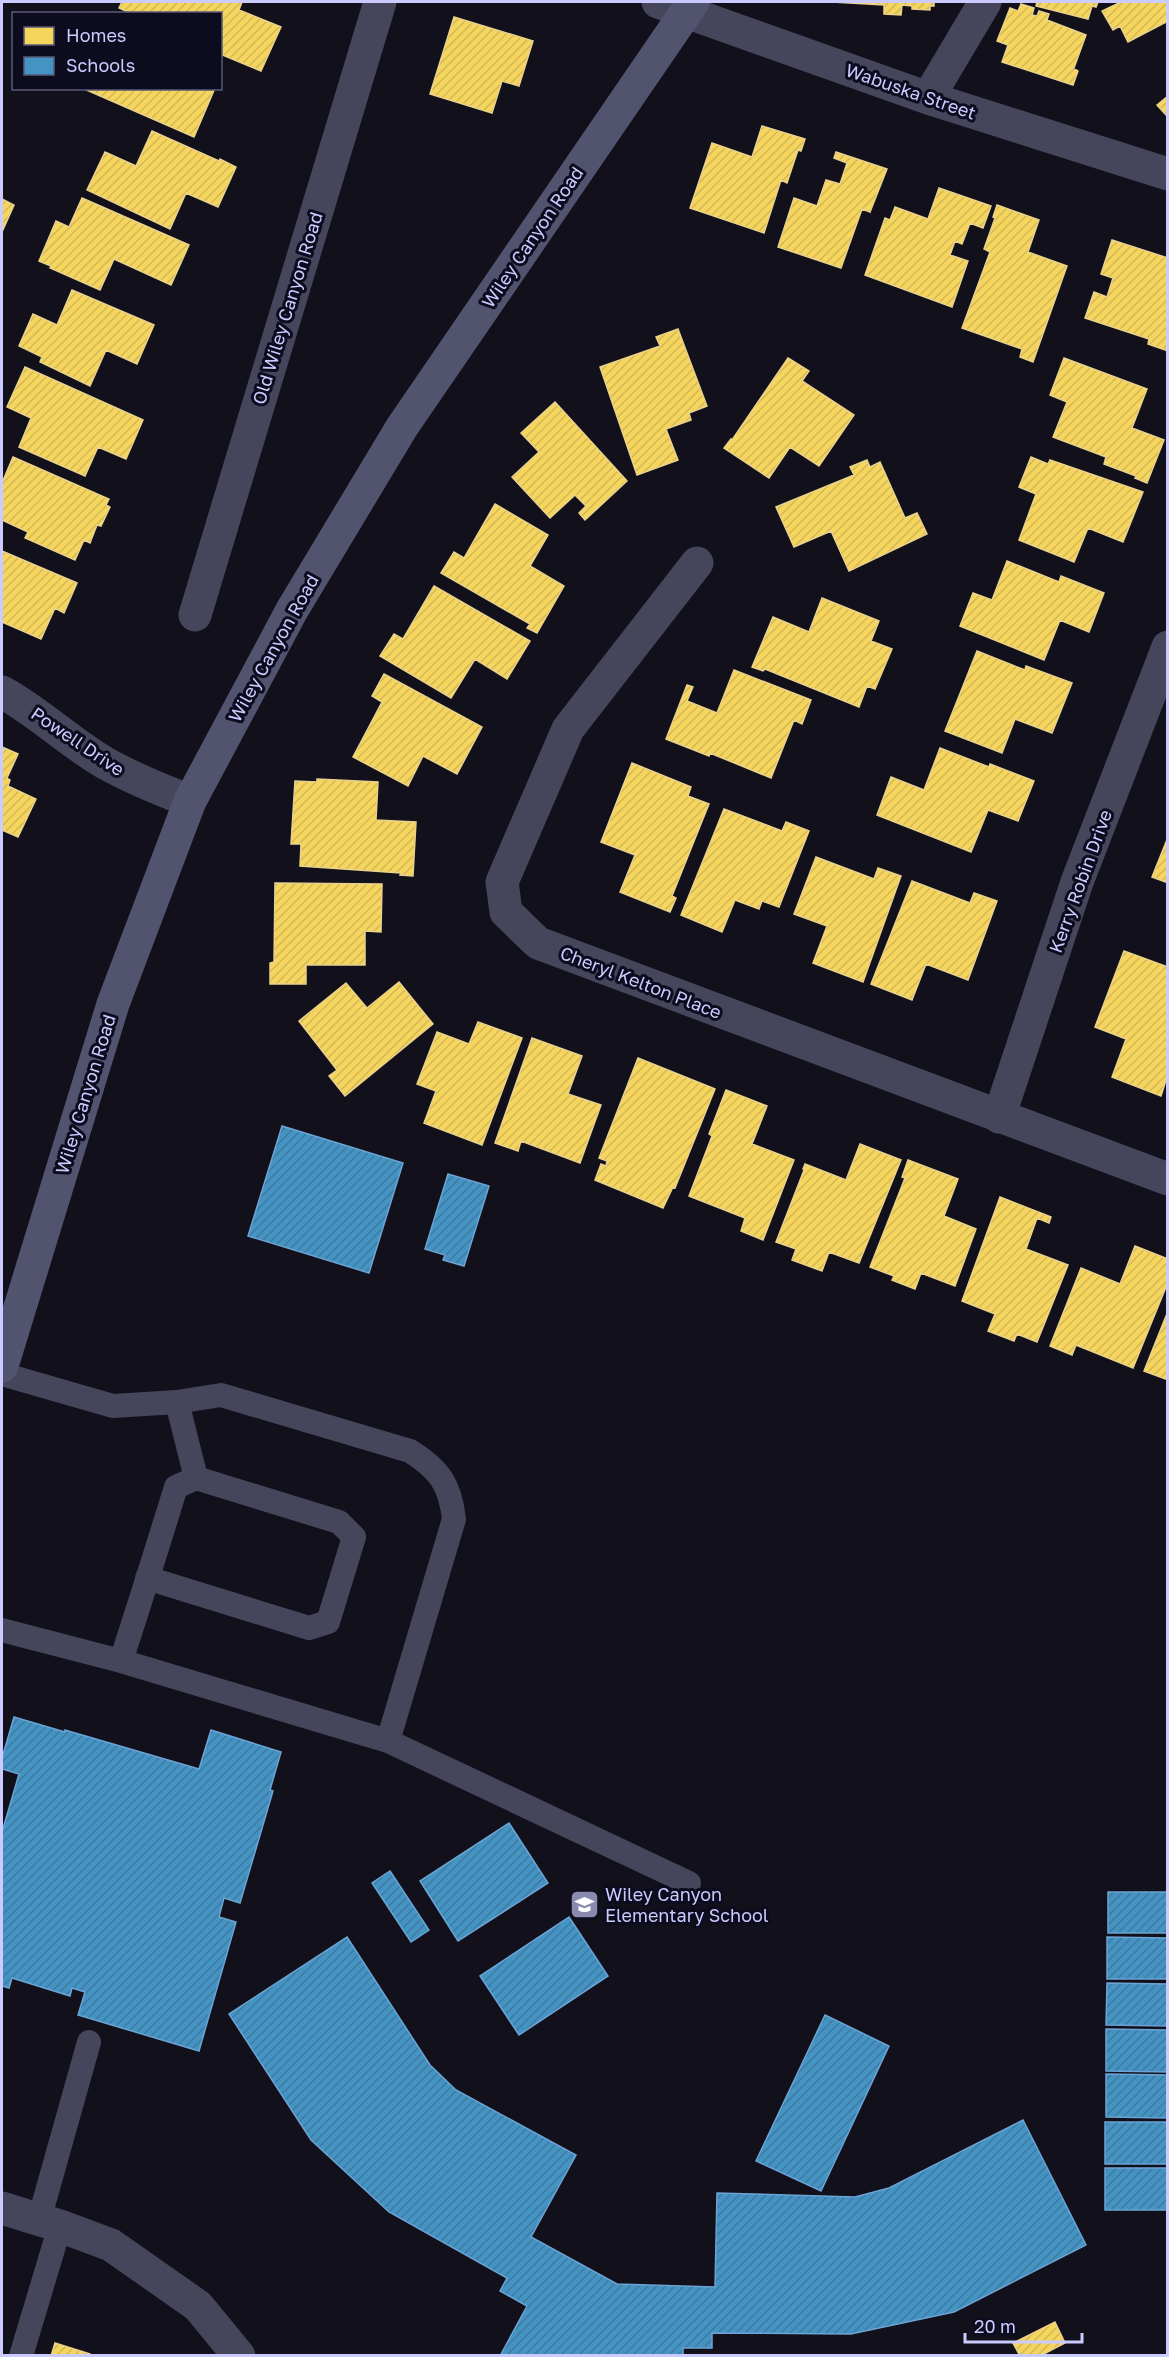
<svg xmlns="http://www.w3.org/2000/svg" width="1169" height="2357" font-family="'Golos Text',sans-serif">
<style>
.homes{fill:url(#homes-hatch);stroke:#e9d28d;stroke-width:1.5}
.schools{fill:url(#schools-hatch);stroke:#6ca4d5;stroke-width:1.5}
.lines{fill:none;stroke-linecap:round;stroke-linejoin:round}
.lane{stroke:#45465c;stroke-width:24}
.street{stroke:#45465c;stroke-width:33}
.secondary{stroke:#52536f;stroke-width:33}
.labels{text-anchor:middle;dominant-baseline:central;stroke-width:6;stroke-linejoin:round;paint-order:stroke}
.street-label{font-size:18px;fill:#cbcbff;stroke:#0d0c1f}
.poi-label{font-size:18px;fill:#cbcbff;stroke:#0d0c1f;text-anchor:start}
</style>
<defs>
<pattern id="homes-hatch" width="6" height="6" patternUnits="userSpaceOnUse" patternTransform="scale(1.5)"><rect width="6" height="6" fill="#f6d55c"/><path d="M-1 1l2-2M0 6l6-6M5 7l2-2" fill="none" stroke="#d1b759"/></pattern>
<pattern id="schools-hatch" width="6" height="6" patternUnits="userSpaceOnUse" patternTransform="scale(1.5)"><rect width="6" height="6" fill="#4393c3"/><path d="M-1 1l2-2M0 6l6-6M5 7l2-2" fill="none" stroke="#41799f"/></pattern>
</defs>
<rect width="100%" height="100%" fill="#11101b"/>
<path class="homes" d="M122 2H242L239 10 281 27 261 71 220 54V14H132L119 8Z
M832 2H934V6H930V10L912 9V6L902 5 901 15 884 14V5Z
M1037 2H1098L1096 7 1092 6 1088 19 1036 6Z
M1121 2H1168V21L1128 42 1120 26 1113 30 1102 11Z
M1021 4 1034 8 1032 15 1037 16 1039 11 1049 14 1047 20 1086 35 1074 68 1072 67 1078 71 1073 85 1002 62 1008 45 997 41 1010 8 1018 11Z
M454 17 533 41 519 86 502 81 492 113 430 94Z
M82 88H215L194 137Z
M1168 96V117L1157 105Z
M762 126 805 139 801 151 798 150 787 183 781 180 764 233 690 208 712 143 752 157Z
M152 131 219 161 220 159 236 167 218 207 186 193 170 229 87 190 105 152 136 166Z
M836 152 887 169 870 212 862 209 841 268 778 247 794 198 817 206 826 180 840 184 847 163 834 158Z
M939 188 991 206 983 228 970 223 962 244 955 241 950 255 968 261 952 307 865 275 885 218 890 220 895 207 928 219Z
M82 198 189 245 171 285 114 259 100 290 50 268 51 266 39 261 56 221 69 227Z
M2 199 14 205 2 232Z
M997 205 1039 220 1028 252 1067 266 1033 362 1020 357 1022 349 962 328 990 252 984 249 995 218 993 217Z
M1112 240 1168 258V351L1148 344 1149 339 1085 318 1094 292 1107 297 1113 278 1101 274Z
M72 290 154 325 137 364 106 350 90 386 40 362 42 357 19 346 33 314 57 325Z
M678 329 707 406 689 413 691 420 666 429 678 460 637 475 600 367 660 346 656 337Z
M788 358 809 371 802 381 854 415 819 466 790 447 769 478 724 448 731 439 732 440Z
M1064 358 1147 389 1132 428 1164 440 1147 483 1135 478 1136 476 1104 464 1106 457 1053 437 1067 402 1050 395Z
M25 367 143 420 126 459 98 447 85 476 19 447 31 418 7 407Z
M555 402 627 481 585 520 579 513 586 506 575 495 550 518 512 477 539 452 521 433Z
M13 457 109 499 106 505 110 507 101 526 97 525 90 543 84 540 75 560 25 538 28 532 2 520 3 498 2 497V483Z
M1031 457 1048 464 1050 460 1143 492 1123 542 1088 528 1074 562 1019 540 1036 494 1019 487Z
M867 460 870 467 880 462 905 518 917 513 927 534 849 571 831 531 794 547 776 507 854 475 850 467Z
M495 504 548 535 530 566 564 586 537 633 527 628 530 624 441 573 454 552 464 558Z
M2 551 77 583 64 613 55 608 41 639 2 622Z
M1007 561 1059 582 1061 576 1104 593 1089 632 1060 620 1044 660 960 626 973 593 992 600Z
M434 586 530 641 507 679 475 659 451 698 380 656 394 634 403 639Z
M822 598 879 621 871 641 892 649 875 689 867 686 859 707 765 669 763 671 752 667 773 617 809 632Z
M977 651 1025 670 1026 666 1072 683 1052 733 1015 719 1002 753 945 731Z
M734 670 811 700 802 724 794 720 771 778 710 753 709 756 666 739 687 685 693 687 687 701 717 713Z
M384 674 482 727 457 774 423 756 408 786 353 757 382 702 372 696Z
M2 747 18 754 7 778 10 780 8 786 36 799 18 837 2 830Z
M940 748 989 767 990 764 1034 781 1018 821 988 810 971 852 877 815 891 777 924 790Z
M632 763 691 787 688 796 709 804 672 896 676 898 670 912 620 892 635 855 601 842Z
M317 779 378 782 376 820 416 822 413 876 400 875 401 873 300 866 301 844H291L295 781 317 782Z
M724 809 782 831 786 822 809 831 779 907 762 901 759 909 735 900 722 932 681 915Z
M1168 837V883L1152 877Z
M816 857 874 879 878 868 901 876 863 982 813 963 827 926 794 914Z
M912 881 970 903 974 893 997 901 968 980 926 964 912 1000 871 984Z
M275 883 382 884 381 932 365 931V965H306V984H270V963L274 962Z
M1124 951 1168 967V1074L1161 1096 1112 1077 1126 1039 1095 1027Z
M399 982 433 1024 345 1096 329 1076 337 1070 299 1021 346 983 367 1008Z
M478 1022 522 1038 482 1145 424 1123 436 1091 417 1084 437 1032 469 1044Z
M532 1038 582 1056 568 1094 601 1105 580 1163 521 1141 518 1151 495 1143Z
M638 1058 715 1089 675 1188 673 1187 663 1208 595 1180 601 1164 606 1166 607 1161 599 1158Z
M726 1090 767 1106 752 1144 794 1160 763 1240 741 1231 745 1218 689 1196 712 1136 709 1134Z
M860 1144 901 1160 859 1263 829 1252 822 1271 792 1260 796 1249 776 1242 804 1170 803 1169 805 1164 846 1180Z
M908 1160 958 1179 944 1216 976 1229 955 1286 921 1273 915 1289 892 1280 894 1276 870 1267 905 1178 902 1177Z
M1000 1197 1051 1217 1049 1223 1037 1218 1026 1249 1068 1265 1037 1342 1017 1334 1014 1341 988 1331 995 1314 962 1301Z
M1135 1246 1168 1259V1282L1133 1368 1076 1345 1072 1355 1050 1346 1081 1268 1120 1284Z
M1168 1311V1380L1144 1371Z
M1055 2322 1065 2343 1040 2356H1020L1013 2343Z
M55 2343 90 2354 89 2356H51Z"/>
<path class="schools" d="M282 1126 403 1163 369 1273 248 1236Z
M448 1174 489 1186 464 1266 443 1260 445 1255 425 1249Z
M14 1717 65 1732V1730L199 1769 211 1730 281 1752 270 1790 273 1791 240 1903 224 1898 219 1917 236 1922 199 2051 78 2015 85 1992 72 1988 70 1996 12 1978 9 1988 2 1986V1832L19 1774 2 1769V1758Z
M509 1823 548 1883 458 1941 420 1881Z
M390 1871 429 1930 411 1942 372 1883Z
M1108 1892H1168V1933H1108Z
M569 1917 608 1976 519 2035 480 1976Z
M347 1937 430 2065 456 2090 576 2155 531 2237 617 2284 715 2287 717 2193 855 2197 889 2188 1023 2120 1086 2245 954 2312 851 2334 712 2333V2348H683V2356H500L527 2306 500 2291 507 2278 389 2212 311 2140 229 2014Z
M1107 1937 1168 1938V1979H1107Z
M1107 1983 1168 1984V2026L1106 2025Z
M825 2015 889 2046 821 2191 756 2161Z
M1106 2029 1168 2030V2072L1106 2071Z
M1106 2074 1168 2075V2118L1106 2117Z
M1105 2122H1168V2164H1105Z
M1105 2168H1168V2210H1105Z"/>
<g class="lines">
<path class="lane" d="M2 1374 113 1406 177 1402 196 1478
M177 1402 221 1395 410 1451C439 1469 450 1484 454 1519L388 1741
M2 1630 121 1661 388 1741 689 1883
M121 1661C140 1603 158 1545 176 1487L196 1478 339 1522 354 1537 328 1622 309 1628 147 1578
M39 2220 89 2042
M21 2356 60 2226"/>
<path class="street" d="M658 2 928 98 1168 174
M928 98 985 2
M697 563 568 729 502 882 506 912 538 943 1168 1179
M195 615 380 2
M2 692C40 713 69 742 105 763 132 778 161 790 190 801
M999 1117 1077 882 1168 647
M2 2208 60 2226 111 2245 198 2306 239 2356"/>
<path class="secondary" d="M2 1366 113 1004 190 801 292 610 402 427 693 2"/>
</g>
<defs>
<symbol id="school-square" viewBox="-11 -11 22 22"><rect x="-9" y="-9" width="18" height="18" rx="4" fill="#8a8aaf" stroke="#0d0c1f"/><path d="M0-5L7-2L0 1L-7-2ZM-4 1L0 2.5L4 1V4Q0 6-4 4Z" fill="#fff"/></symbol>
</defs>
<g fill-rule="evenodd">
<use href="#school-square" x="568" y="1888" width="33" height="33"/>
</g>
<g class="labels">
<g class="street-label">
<text transform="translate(911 91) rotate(19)">Wabuska Street</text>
<text transform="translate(532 237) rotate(-56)">Wiley Canyon Road</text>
<text transform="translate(287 308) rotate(-73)">Old Wiley Canyon Road</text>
<text transform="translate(273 648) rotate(-61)">Wiley Canyon Road</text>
<text transform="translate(78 741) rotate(34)">Powell Drive</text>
<text transform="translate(1080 881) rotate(-70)">Kerry Robin Drive</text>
<text transform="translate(641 982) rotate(21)">Cheryl Kelton Place</text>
<text transform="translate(85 1094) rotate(-73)">Wiley Canyon Road</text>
</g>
<g class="poi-label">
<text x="605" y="1894">Wiley Canyon<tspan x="605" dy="21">Elementary School</tspan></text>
</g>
</g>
<rect width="1169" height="2357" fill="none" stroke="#cbcbff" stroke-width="6"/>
<rect x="12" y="12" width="210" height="78" fill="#0d0c1f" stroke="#595879" stroke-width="1.5"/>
<rect x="24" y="27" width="30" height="18" fill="#f6d55c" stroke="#595879" stroke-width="1.5"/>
<text x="66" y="42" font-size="18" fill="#cbcbff">Homes</text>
<rect x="24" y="57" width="30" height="18" fill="#4393c3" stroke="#595879" stroke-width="1.5"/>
<text x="66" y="72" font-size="18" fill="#cbcbff">Schools</text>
<path d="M965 2333v9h117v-9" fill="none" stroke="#cbcbff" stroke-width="3"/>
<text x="974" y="2333" font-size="18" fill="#cbcbff" stroke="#0d0c1f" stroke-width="4.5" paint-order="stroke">20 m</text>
</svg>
